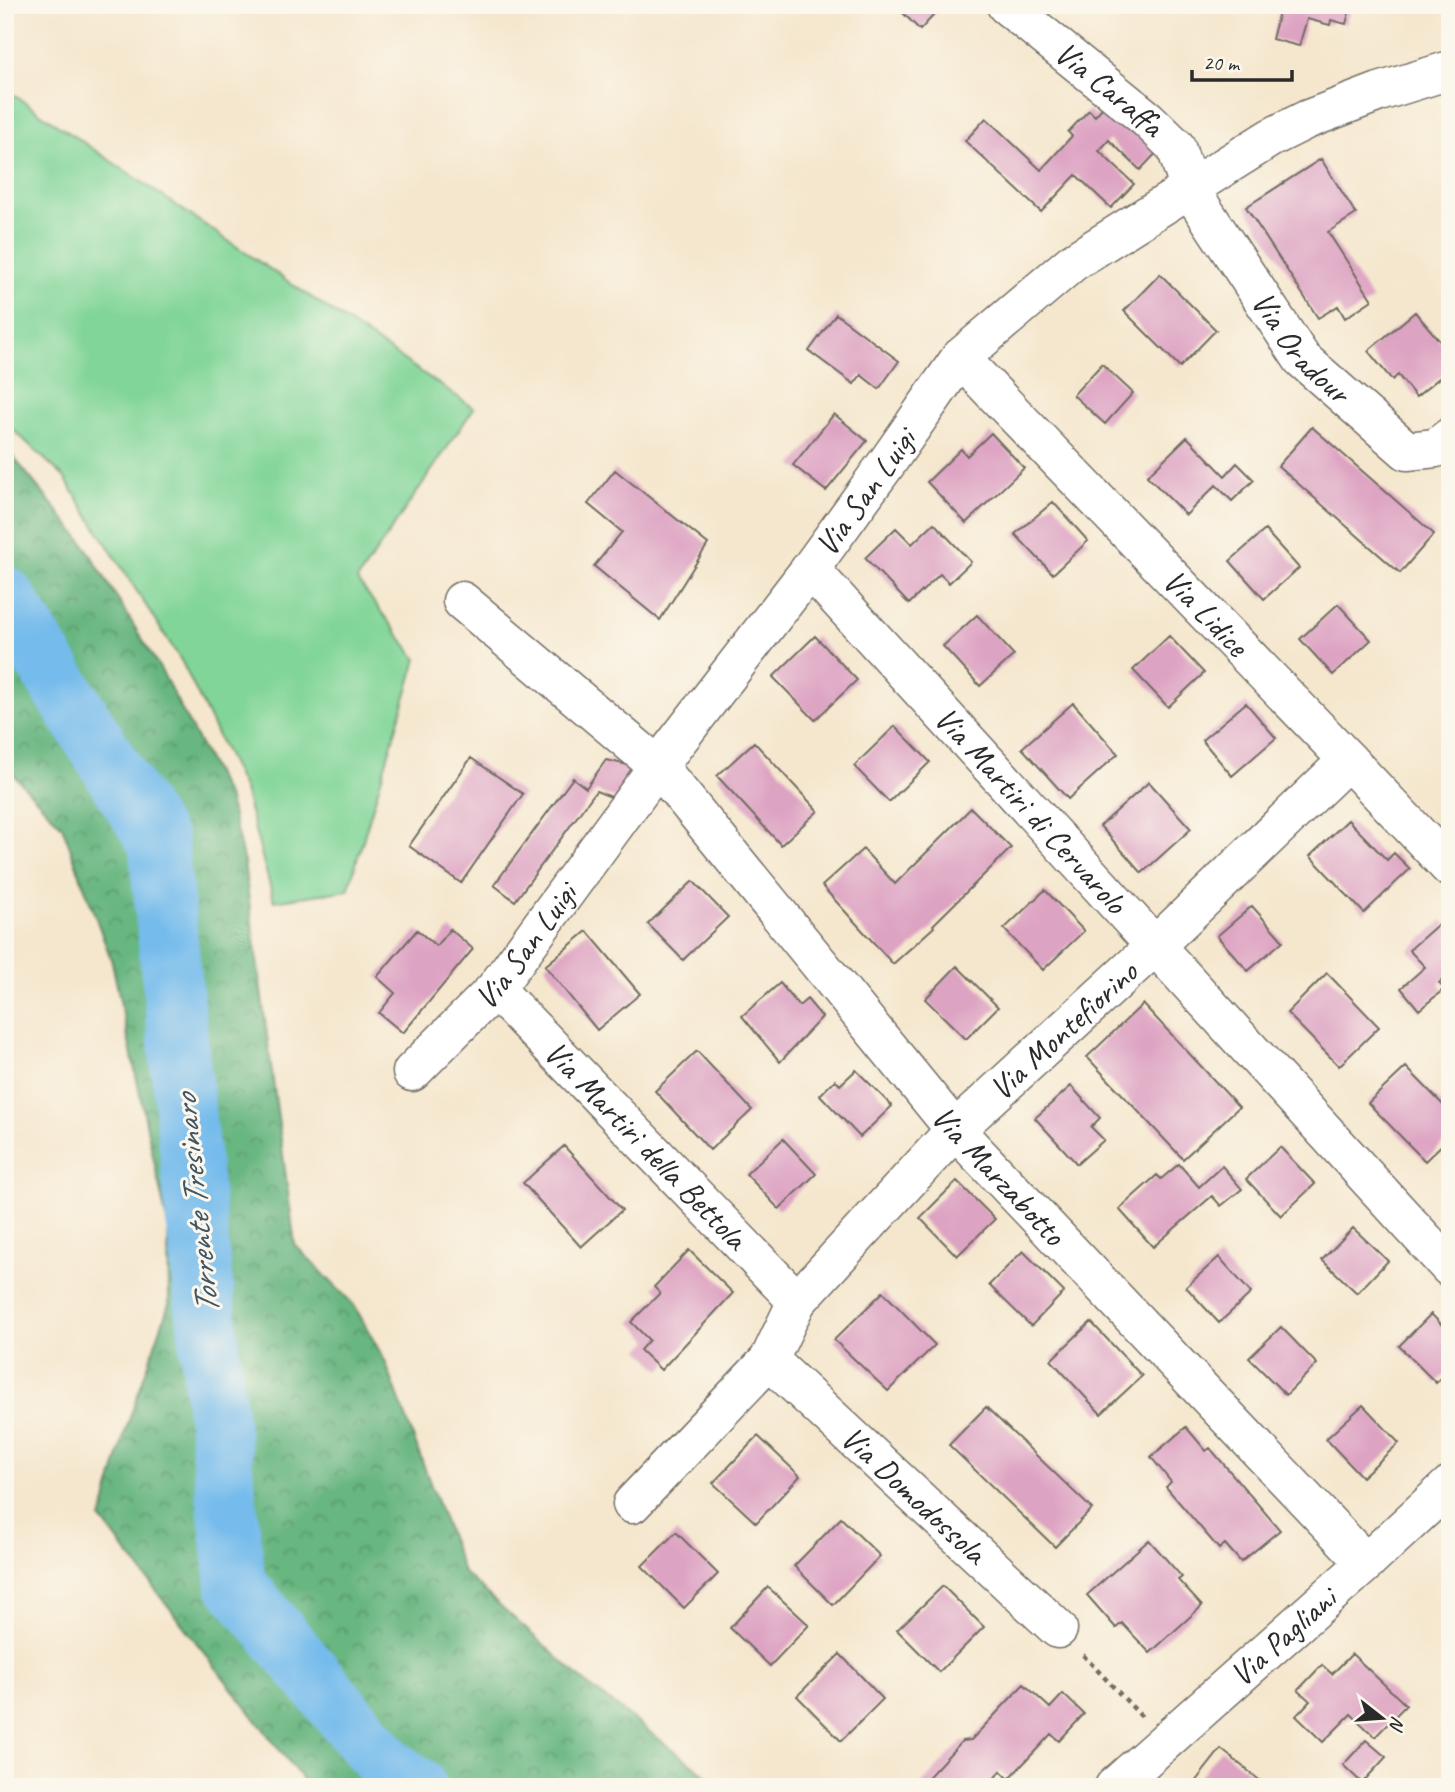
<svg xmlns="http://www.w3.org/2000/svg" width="1455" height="1792" font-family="Caveat,sans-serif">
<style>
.grass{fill:#81d598;stroke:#568062;stroke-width:2}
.forest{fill:url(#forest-crowns);stroke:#4a7056;stroke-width:2}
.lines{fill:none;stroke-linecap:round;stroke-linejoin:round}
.river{stroke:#75bbec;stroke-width:60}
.building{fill:#dda3c2}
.minor-casing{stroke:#726d64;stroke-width:41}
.path{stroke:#726d64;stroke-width:4.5;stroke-dasharray:5 5;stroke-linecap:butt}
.minor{stroke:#fff;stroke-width:38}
.labels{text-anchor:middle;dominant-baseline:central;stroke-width:6;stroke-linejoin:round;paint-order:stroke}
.street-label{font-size:33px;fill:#2b2b2b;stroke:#fbf7ec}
.water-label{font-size:35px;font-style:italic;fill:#415665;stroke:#fbf7ec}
</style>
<defs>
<pattern id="forest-crowns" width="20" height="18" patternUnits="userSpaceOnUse" patternTransform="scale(1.75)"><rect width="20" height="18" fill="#68b680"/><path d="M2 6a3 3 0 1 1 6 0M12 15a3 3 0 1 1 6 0" fill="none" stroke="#569469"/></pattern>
</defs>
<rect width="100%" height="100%" fill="#fbf7ec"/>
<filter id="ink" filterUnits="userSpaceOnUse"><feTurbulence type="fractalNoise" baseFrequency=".0143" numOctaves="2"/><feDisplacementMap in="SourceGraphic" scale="14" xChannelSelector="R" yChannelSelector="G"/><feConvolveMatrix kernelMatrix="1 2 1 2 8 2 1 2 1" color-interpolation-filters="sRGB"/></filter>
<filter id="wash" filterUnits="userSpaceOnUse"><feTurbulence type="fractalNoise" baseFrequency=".00686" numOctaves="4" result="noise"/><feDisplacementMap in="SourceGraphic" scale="28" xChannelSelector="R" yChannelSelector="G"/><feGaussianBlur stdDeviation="1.57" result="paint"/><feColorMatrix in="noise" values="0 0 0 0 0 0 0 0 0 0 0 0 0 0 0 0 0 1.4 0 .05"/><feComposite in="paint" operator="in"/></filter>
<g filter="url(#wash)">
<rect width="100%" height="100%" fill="#f5e7ce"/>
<path class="grass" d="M5 89 474 408 357 580 417 659 348 890 274 901 244 790 182 662 64 477 5 422Z"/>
<path class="forest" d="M5 447 83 542 162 672 229 800 244 863 295 1245 354 1305 385 1361 463 1572 588 1685 722 1787H308L101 1519 126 1429 169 1304 168 1227 112 962 62 826 5 766Z"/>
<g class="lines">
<path class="river" d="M5 597 158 842 202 1278 236 1584 388 1767 417 1787"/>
</g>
<g id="blocks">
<path class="building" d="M895 5H943L920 30Z
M1259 5H1351L1346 24 1331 20 1330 25 1307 19 1299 46 1272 39 1279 12Z
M1110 99 1162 147 1140 170 1109 140 1099 151 1134 184 1111 208 1076 175 1041 212 965 141 986 118 1041 170 1072 136 1068 132 1089 110 1095 116Z
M1321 159 1356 214 1328 232 1372 300 1345 318 1338 306 1318 318 1246 207Z
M1160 274 1216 330 1180 367 1124 311Z
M1415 312 1450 353V369L1416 397 1398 375 1392 380 1368 351Z
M836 314 899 361 879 389 861 375 854 384 809 351Z
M1102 364 1133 393 1105 424 1073 395Z
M834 414 867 441 826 491 793 465Z
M1312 427 1434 534 1400 573 1278 466Z
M991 433 1024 468 966 523 927 482 961 449 967 456Z
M1187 437 1225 476 1237 463 1254 480 1232 501 1216 485 1186 515 1147 476Z
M615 470 708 544 660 620 594 566 622 532 588 504Z
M1053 502 1088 541 1053 574 1015 534Z
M934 523 971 562 949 583 940 574 909 604 865 558 896 528 912 544Z
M1265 530 1299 568 1264 599 1230 561Z
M1338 604 1371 640 1333 675 1300 639Z
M977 615 1014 655 980 686 943 646Z
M815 636 857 680 815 720 773 677Z
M1169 636 1204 673 1168 707 1133 670Z
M1073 703 1118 754 1068 799 1022 748Z
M1246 703 1276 738 1232 776 1202 740Z
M895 726 930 762 889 802 854 766Z
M754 742 818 811 781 845 717 776Z
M471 758 523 794 461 883 409 846Z
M606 760 642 768 619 800 596 791 515 901 494 885 573 778 586 788Z
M1149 782 1191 829 1142 873 1100 826Z
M971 808 1011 848 933 925 934 927 893 964 822 886 863 849 895 884Z
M1348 820 1387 860 1394 853 1410 869 1364 913 1310 856Z
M693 881 728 917 683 960 648 924Z
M1045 890 1084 931 1043 970 1004 929Z
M1252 906 1283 941 1248 971 1217 936Z
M1443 920 1450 928V974L1439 983 1444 989 1419 1010 1401 988 1425 967 1409 950Z
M450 929 473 949 403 1033 379 1013 395 993 377 977 417 930 436 946Z
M587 931 640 994 597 1030 545 966Z
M957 966 998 1007 966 1039 925 999Z
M1327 973 1379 1027 1339 1066 1287 1013Z
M780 983 799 1006 807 999 822 1017 780 1062 742 1016Z
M1143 1004 1239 1107 1183 1159 1087 1057Z
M697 1051 752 1110 710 1150 655 1091Z
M1406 1067 1450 1112V1137L1425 1161 1368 1103Z
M856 1070 892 1106 860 1137 820 1095 835 1080 840 1085Z
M1071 1086 1100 1118 1091 1127 1104 1140 1077 1164 1035 1118Z
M783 1139 816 1174 779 1209 746 1174Z
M564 1146 622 1210 581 1247 523 1183Z
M1280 1147 1315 1184 1281 1216 1246 1179Z
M1179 1164 1199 1187 1222 1166 1242 1189 1221 1206 1212 1196 1153 1247 1119 1209 1157 1175 1161 1179Z
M957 1181 995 1219 957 1256 920 1218Z
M1353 1228 1388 1261 1357 1293 1322 1260Z
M689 1250 733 1293 661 1370 640 1350 649 1340 631 1322 660 1293 654 1287Z
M1023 1251 1064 1292 1031 1326 989 1285Z
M1219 1257 1251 1293 1219 1323 1186 1287Z
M883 1292 935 1345 888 1391 834 1340Z
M1431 1314 1450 1333V1370L1436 1383 1399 1346Z
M1091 1322 1142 1376 1101 1414 1051 1360Z
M1281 1327 1317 1364 1286 1395 1249 1358Z
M1363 1405 1399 1443 1362 1477 1326 1439Z
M986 1407 1092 1509 1055 1547 949 1445Z
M1186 1427 1206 1451 1210 1448 1280 1530 1241 1562 1225 1544 1219 1549 1166 1487 1171 1482 1151 1457Z
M758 1436 800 1476 756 1523 713 1483Z
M841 1518 880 1556 833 1605 794 1566Z
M676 1532 718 1574 684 1608 642 1566Z
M1149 1540 1182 1577 1178 1580 1202 1606 1150 1653 1122 1623 1116 1628 1087 1595Z
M943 1586 984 1627 939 1672 897 1630Z
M768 1587 809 1625 770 1666 730 1628Z
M840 1654 883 1699 841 1741 797 1696Z
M1352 1654 1406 1705 1375 1737 1351 1714 1323 1742 1296 1716 1310 1701 1298 1690 1322 1665 1332 1674Z
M1024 1684 1050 1708 1063 1694 1084 1714 1059 1741 1051 1734 1009 1779 1001 1771 986 1787H919L962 1741 971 1740Z
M1366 1740 1386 1757 1362 1783 1343 1765Z
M1221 1749 1268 1787H1191Z"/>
</g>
</g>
<g filter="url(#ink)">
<use href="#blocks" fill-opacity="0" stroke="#726d64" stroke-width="2"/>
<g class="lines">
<defs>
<g id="minor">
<path id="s1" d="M1006 5 1147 119 1176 147 1189 188 1302 359 1407 451 1436 448 1450 437"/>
<path id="s2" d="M960 358 1348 760 1450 868"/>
<path id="s3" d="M810 569 1450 1268"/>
<path id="s4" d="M462 601 658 766 955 1130 1366 1563"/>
<path id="s5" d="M495 989 797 1301"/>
<path id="s6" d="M412 1072 495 989 658 766 810 569 889 460 960 358 1073 262 1270 138 1306 120 1379 92 1450 70"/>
<path id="s7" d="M769 1360 1058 1629"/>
<path id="s8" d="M632 1504 769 1360 797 1301 955 1130 1155 946 1348 760"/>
<path id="s9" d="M1114 1787 1366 1563 1450 1485"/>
</g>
</defs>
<use href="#minor" class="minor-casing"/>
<path class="path" d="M1083 1655 1142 1717"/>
<use href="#minor" class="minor"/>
</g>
</g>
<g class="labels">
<g class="street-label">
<text stroke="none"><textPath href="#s1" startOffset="133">Via Caraffa</textPath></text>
<text stroke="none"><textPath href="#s1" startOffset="460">Via Oradour</textPath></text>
<text stroke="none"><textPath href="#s6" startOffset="737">Via San Luigi</textPath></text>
<text stroke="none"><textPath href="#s2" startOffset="354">Via Lidice</textPath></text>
<text stroke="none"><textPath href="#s3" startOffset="327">Via Martiri di Cervarolo</textPath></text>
<text stroke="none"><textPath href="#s6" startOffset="170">Via San Luigi</textPath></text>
<text stroke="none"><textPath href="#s8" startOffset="644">Via Montefiorino</textPath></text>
<text stroke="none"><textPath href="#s5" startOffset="217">Via Martiri della Bettola</textPath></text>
<text stroke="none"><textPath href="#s4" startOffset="789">Via Marzabotto</textPath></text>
<text stroke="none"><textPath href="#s7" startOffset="198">Via Domodossola</textPath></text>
<text stroke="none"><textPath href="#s9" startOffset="226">Via Pagliani</textPath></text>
</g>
<g class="water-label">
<text transform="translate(196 1205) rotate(-96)">Torrente Tresinaro</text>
</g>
</g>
<rect width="1455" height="1792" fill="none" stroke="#fbf7ec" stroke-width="28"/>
<g transform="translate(1382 1718) rotate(107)" stroke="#fbf7ec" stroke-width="5" paint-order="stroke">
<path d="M0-5L12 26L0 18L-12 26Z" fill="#2b2b2b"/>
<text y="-10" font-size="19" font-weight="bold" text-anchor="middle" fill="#2b2b2b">N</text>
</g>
<path d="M1192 70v10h100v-10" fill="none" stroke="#2b2b2b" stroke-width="3.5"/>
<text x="1203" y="70" font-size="21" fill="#2b2b2b" stroke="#fbf7ec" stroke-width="5" paint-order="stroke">20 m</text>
</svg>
